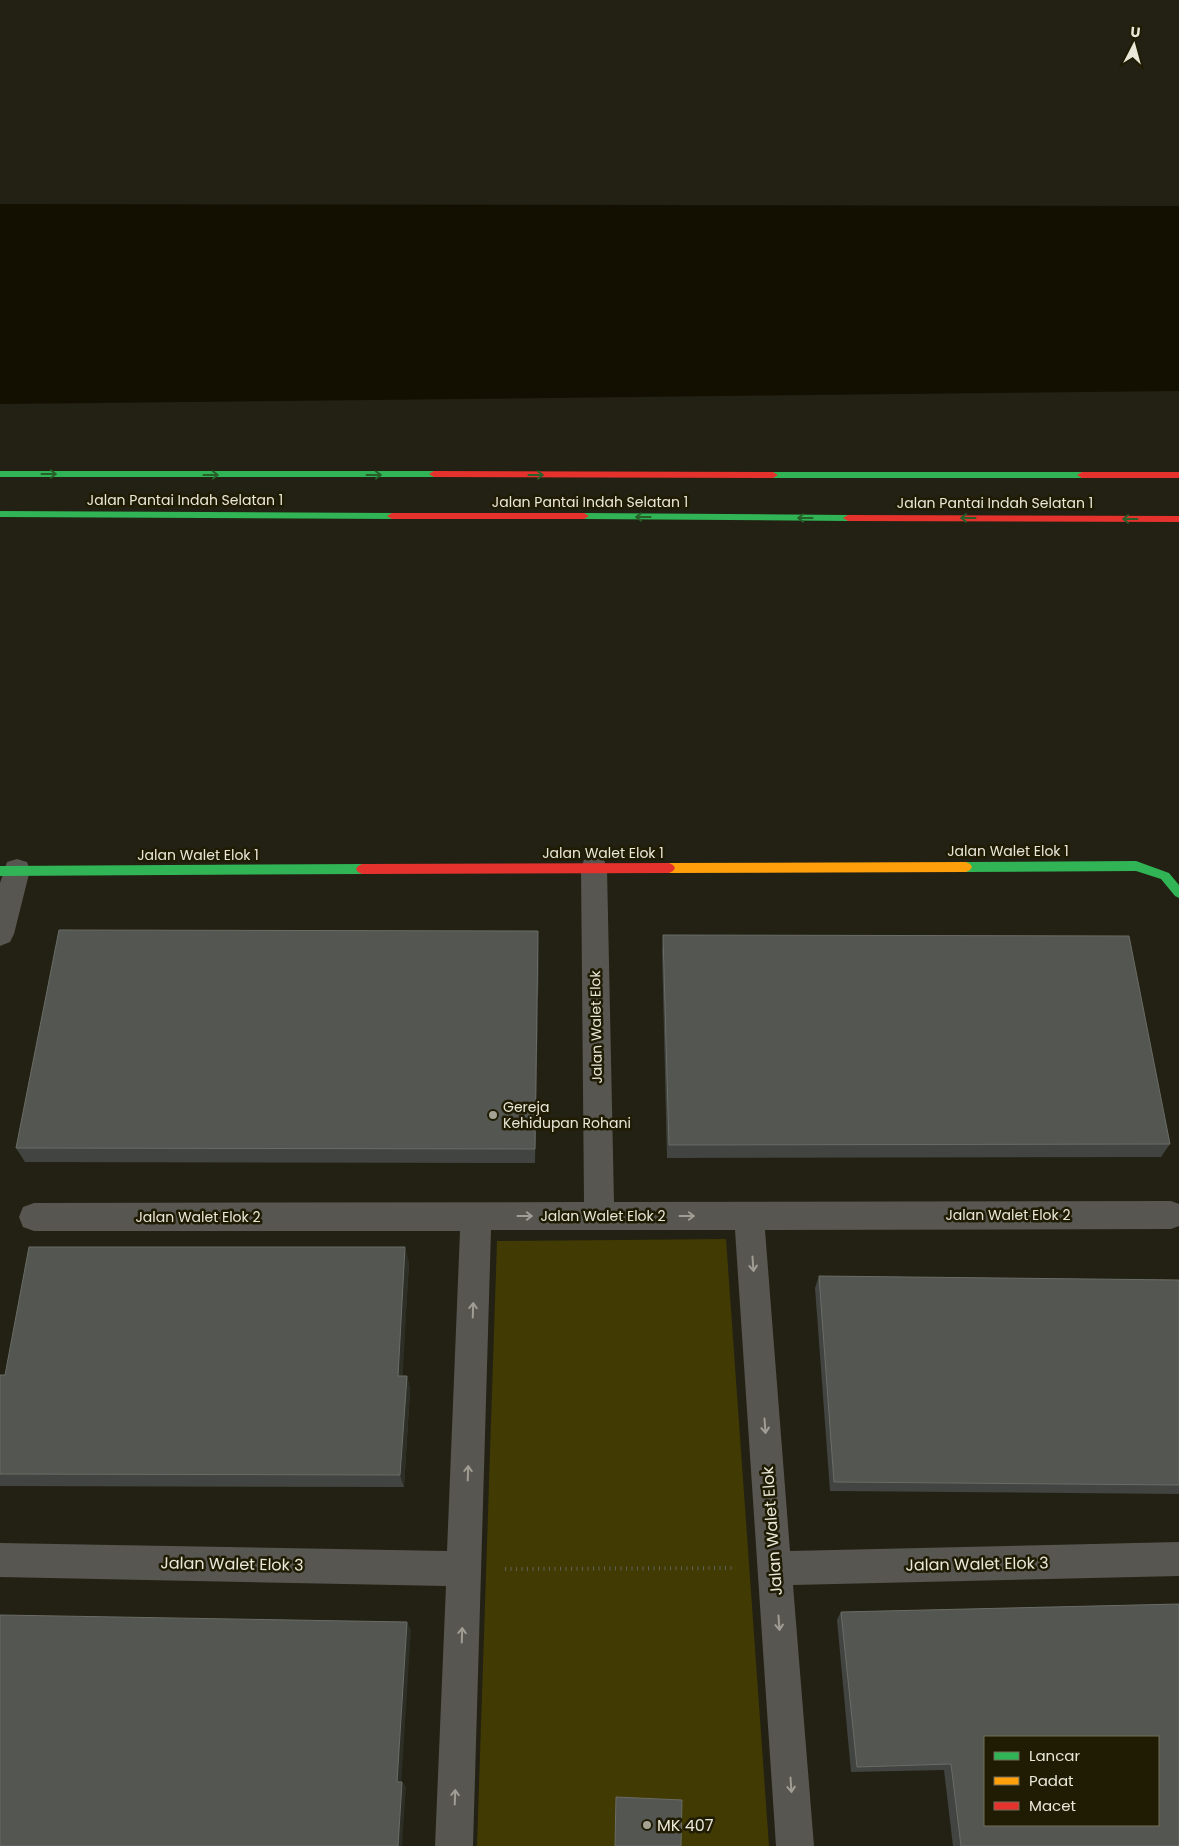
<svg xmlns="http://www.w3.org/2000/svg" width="1179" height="1846" font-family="Poppins,sans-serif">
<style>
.green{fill:#413a03}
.water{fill:#131002}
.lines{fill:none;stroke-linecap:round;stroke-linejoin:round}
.path{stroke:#60605a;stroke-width:4;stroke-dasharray:1 4.5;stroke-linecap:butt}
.street{fill:#575650;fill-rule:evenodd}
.fast{fill:#30b455;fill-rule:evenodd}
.slow{fill:#ff9f0a;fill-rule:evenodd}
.jam{fill:#e5322d;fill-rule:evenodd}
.wall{fill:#414440}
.shaded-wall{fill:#2d2f27}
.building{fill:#535651;stroke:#6a6c66;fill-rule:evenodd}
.oneway{stroke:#276028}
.oneway2{stroke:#a09e94}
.poi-dot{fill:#a4a293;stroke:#201c04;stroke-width:2}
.labels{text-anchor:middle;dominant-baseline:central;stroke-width:5;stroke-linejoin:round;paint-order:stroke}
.street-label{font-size:14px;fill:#e9e7d8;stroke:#201c04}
.poi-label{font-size:14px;fill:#e9e7d8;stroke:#201c04;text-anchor:start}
.near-street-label{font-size:16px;fill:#e9e7d8;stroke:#201c04}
.near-poi-label{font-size:16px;fill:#e9e7d8;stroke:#201c04;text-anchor:start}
</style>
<rect width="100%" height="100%" fill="#232113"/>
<path class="green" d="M726 1239 769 1846H477L497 1241Z"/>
<path class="water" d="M0 204 1179 206V391L0 404Z"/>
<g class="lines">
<path class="path" d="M505 1569 734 1568"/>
<path class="street" d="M594 857 604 860 607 868 614 1202 1171 1201 1179 1204V1226L1171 1229 765 1230 790 1551 1179 1542V1576L793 1585 814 1846H776L735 1230H491L473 1846H435L446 1586 0 1577V1543L447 1551 460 1231H34L23 1227 19 1217 23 1207 34 1203 584 1202 581 868 584 860Z
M17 859 27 862 30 870 14 934 10 942 0 946V883L7 862Z"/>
<path class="fast" d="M0 471H434L439 474 434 477H0Z
M773 472H1082L1087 475 1082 478H773L768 475Z
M0 511 392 513 397 516 392 519 0 517Z
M584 513 848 515 853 518 848 521 584 519 579 516Z
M1136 861 1169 873 1179 885V898L1175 896 1161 879 1136 871 966 872 962 870 960 867 962 864 966 862Z
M362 864 366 866 368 869 366 872 362 874 0 876V866Z"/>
<path class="slow" d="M966 862 970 864 972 867 970 870 966 872 669 873 665 871 663 868 665 865 669 863Z"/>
<path class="jam" d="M434 471 773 472 778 475 773 478 434 477 429 474Z
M1082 472H1179V478H1082L1077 475Z
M392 513H584L589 516 584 519H392L387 516Z
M848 515 1179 516V522L848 521 843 518Z
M669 863 673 865 675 868 673 871 669 873 362 874 358 872 356 869 358 866 362 864Z"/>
</g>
<path class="wall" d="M663 935 1170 1144 1161 1157 667 1158 662 950Z
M539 948 535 1163 25 1162 16 1148Z
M409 1262 402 1376H407L410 1389 404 1487 0 1486V1375H5Z
M819 1276 1179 1280V1494L830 1491 815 1288Z
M841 1612 1179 1846H953L944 1770 851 1772 837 1620Z"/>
<path class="shaded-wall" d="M538 931 539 948 535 1163V1149Z
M405 1247 409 1262 402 1389 398 1376Z
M407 1376 410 1389 404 1487 400 1475Z
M407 1622 411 1630 401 1787 397 1782Z
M402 1782 406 1787 402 1846H398Z"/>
<path class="building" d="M59 930 538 931 535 1149 16 1148Z
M663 935 1129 936 1170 1144 669 1145Z
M29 1247H405L398 1376H407L400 1475 0 1474V1375H5Z
M819 1276 1179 1280V1485L834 1482Z
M1179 1604V1846H961L951 1764 857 1767 841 1612ZM985 1737H1158V1825H985Z
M0 1615 407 1622 397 1782H402L398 1846H0Z
M616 1797 682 1800 681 1846H615Z"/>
<defs><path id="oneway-shaft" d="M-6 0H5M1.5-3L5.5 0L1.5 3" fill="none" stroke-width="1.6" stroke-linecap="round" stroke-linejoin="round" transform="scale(1.25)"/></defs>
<g class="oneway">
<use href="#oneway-shaft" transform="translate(49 474)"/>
<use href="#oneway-shaft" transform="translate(211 475)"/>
<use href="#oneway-shaft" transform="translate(374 475)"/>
<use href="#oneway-shaft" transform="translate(536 475)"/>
<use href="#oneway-shaft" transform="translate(643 517) rotate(-180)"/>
<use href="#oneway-shaft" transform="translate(805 518) rotate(-180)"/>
<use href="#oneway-shaft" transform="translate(968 518) rotate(-180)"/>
<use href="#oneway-shaft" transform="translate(1130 519) rotate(-180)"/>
</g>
<g class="oneway2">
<use href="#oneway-shaft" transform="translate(525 1216)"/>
<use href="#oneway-shaft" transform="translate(687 1216)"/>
<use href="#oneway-shaft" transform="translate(753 1264) rotate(86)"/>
<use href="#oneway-shaft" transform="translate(473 1310) rotate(-88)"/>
<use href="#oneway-shaft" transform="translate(765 1426) rotate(86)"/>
<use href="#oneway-shaft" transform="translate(468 1473) rotate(-88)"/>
<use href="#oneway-shaft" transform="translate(779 1623) rotate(86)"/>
<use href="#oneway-shaft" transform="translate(462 1635) rotate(-88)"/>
<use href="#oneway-shaft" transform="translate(791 1785) rotate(86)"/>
<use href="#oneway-shaft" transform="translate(455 1797) rotate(-88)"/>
</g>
<g class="poi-dot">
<circle cx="493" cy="1115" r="5"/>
<circle cx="647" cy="1825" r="5"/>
</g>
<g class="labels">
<g class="street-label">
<text x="185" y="500">Jalan Pantai Indah Selatan 1</text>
<text x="590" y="502">Jalan Pantai Indah Selatan 1</text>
<text x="995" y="503">Jalan Pantai Indah Selatan 1</text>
<text x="1008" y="851">Jalan Walet Elok 1</text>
<text x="603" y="853">Jalan Walet Elok 1</text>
<text x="198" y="855">Jalan Walet Elok 1</text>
<text transform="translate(596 1027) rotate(-91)">Jalan Walet Elok</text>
<text x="1008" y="1215">Jalan Walet Elok 2</text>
<text x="603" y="1216">Jalan Walet Elok 2</text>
<text x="198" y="1217">Jalan Walet Elok 2</text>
</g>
<g class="poi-label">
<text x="503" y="1107">Gereja<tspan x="503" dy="16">Kehidupan Rohani</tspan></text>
</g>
<g class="near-street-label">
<text transform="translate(772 1531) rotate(-94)">Jalan Walet Elok</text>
<text transform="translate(232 1564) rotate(1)">Jalan Walet Elok 3</text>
<text transform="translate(977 1564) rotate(-1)">Jalan Walet Elok 3</text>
</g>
<g class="near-poi-label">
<text x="657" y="1825">MK 407</text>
</g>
</g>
<rect x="984" y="1736" width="175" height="90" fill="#201c04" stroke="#706d59"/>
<rect x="994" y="1752" width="25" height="8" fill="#30b455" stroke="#706d59"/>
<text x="1029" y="1761" font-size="15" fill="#e9e7d8">Lancar</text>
<rect x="994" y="1777" width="25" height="8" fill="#ff9f0a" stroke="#706d59"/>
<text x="1029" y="1786" font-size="15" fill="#e9e7d8">Padat</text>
<rect x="994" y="1802" width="25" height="8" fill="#e5322d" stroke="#706d59"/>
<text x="1029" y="1811" font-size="15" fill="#e9e7d8">Macet</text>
<g transform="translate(1134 45) rotate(6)" stroke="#201c04" stroke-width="4" paint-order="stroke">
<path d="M0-4L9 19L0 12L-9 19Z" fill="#e9e7d8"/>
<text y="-8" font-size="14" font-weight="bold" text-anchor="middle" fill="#e9e7d8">U</text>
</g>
</svg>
